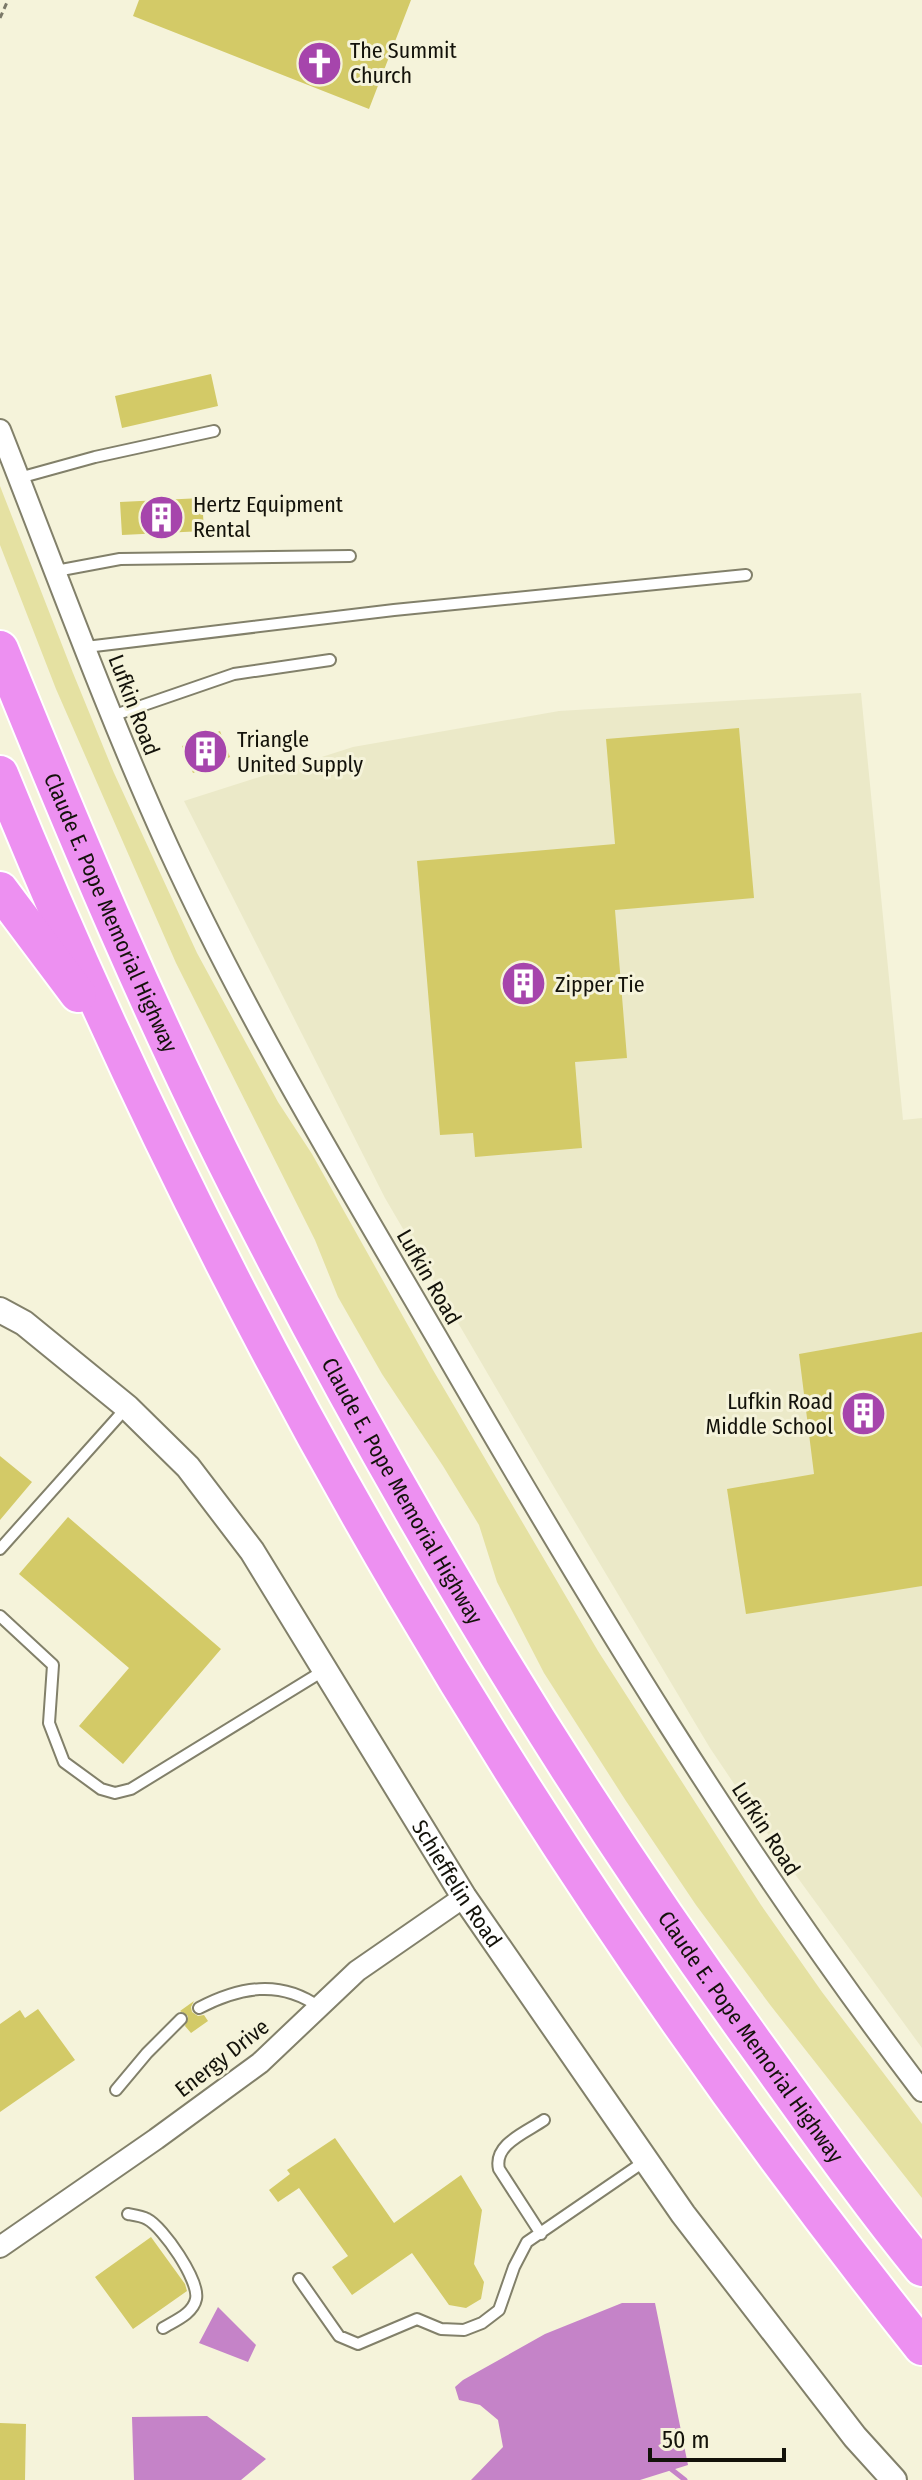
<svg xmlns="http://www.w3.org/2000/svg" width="922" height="2480" font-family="'Fira Sans Condensed',sans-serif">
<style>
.built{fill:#ebe9c8}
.green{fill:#e5e1a2}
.water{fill:#c583c8}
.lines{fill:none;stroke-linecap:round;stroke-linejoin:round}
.stream{stroke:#c583c8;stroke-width:5}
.building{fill:#d3ca67}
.service-casing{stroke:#82806a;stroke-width:14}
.minor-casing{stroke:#82806a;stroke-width:24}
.tertiary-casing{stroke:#82806a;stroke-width:28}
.motorway-casing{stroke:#fff;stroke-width:40}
.path{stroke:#7b7969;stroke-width:3;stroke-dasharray:6 4;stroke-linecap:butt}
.service{stroke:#fff;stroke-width:10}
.minor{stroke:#fff;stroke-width:20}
.tertiary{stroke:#fff;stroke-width:24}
.motorway{stroke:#ed90f1;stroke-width:36}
.labels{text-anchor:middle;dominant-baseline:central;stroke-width:6;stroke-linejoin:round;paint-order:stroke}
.poi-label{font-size:22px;fill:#13120a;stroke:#f5f3da;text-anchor:start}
.street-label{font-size:22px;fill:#13120a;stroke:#f5f3da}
</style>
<rect width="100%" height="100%" fill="#f5f3da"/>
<path class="built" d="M861 693 903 1120 922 1118V2048L792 1870 710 1748 551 1482 385 1198 184 801 353 747 559 711Z"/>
<path class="green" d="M0 486 73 673 114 773 197 953 278 1102 312 1154 433 1370 598 1651 761 1905 822 1992 922 2124V2198L771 2006 696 1905 626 1801 544 1673 497 1582 479 1525 443 1466 382 1374 338 1297 315 1240 176 963 56 689 0 545Z"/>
<path class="water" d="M622 2303H655L688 2465 640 2480H471L503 2447 498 2420 480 2405 459 2400 455 2387 463 2380 545 2334Z
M218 2307 256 2345 248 2362 199 2343Z
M207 2416 266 2459 241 2480H134L132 2417Z"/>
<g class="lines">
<path class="stream" d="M671 2469 685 2480"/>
</g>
<path class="building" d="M139 0H411L369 109 133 16Z
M211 374 218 406 122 428 115 396Z
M202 498 204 531 122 535 120 502Z
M739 728 754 898 615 910 627 1058 575 1062 582 1148 475 1157 473 1133 440 1135 417 861 615 844 606 739Z
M220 731 230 757 193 773 182 746Z
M922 1332V1586L746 1614 727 1489 814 1474 799 1354Z
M0 1456 32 1482 0 1520Z
M68 1517 221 1649 123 1764 79 1726 129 1668 19 1574Z
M194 2001 191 2007 192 2012 198 2016 204 2015 208 2021 191 2033 185 2026 188 2016 180 2011Z
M38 2009 75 2060 0 2112V2024L20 2010 25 2018Z
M335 2138 394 2223 461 2175 482 2210 474 2264 484 2282 481 2299 466 2308 449 2305 412 2253 352 2295 332 2267 348 2256 299 2188 278 2202 269 2190 290 2174 287 2170Z
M151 2237 185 2284 187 2291 133 2329 95 2277Z
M0 2423 26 2424 25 2480H0Z"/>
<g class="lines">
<defs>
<path id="service" d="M19 478 95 457 214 431
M56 571 120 559 350 556
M86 647 394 610 746 575
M112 716 234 674 330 660
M0 1549 127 1407
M0 1616 53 1665 49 1723 64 1762 101 1789 115 1793 131 1789 323 1671
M199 2008C239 1987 280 1979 319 2007
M116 2090 147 2053 181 2019
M128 2214C134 2215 142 2216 147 2219 163 2227 200 2281 196 2299 193 2314 174 2321 163 2328
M541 2234 499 2169C493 2144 527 2132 544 2120
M299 2279 339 2336 358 2344 417 2319 441 2329 464 2330 482 2323 499 2310 514 2267 527 2242 645 2161"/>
<path id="minor" d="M0 430C55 569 106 711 168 847 247 1019 345 1180 440 1343 588 1599 742 1855 922 2091
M0 2247 156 2139 260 2063 357 1971 464 1897"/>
<g id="tertiary">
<path id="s1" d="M0 1310 24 1323 127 1407 188 1467 252 1551 464 1897 683 2214 855 2437 894 2480"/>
</g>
<g id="motorway">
<path id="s2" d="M0 649C76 837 155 1026 248 1207 396 1497 563 1778 754 2042 809 2118 863 2196 922 2268"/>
<path d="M0 774C230 1340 541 1869 922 2347"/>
<path d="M0 890 78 994"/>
</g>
</defs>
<use href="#service" class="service-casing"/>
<use href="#minor" class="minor-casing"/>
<use href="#tertiary" class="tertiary-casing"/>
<use href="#motorway" class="motorway-casing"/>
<path class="path" d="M0 18 8 0"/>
<use href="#service" class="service"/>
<use href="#minor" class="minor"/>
<use href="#tertiary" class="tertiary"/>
<use href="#motorway" class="motorway"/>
</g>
<defs>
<symbol id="church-disc" viewBox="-11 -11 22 22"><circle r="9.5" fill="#a645ac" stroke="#f5f3da"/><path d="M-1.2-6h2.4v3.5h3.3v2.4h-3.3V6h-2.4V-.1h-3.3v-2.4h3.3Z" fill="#fff"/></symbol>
<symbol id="building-disc" viewBox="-11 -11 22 22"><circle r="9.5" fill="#a645ac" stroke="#f5f3da"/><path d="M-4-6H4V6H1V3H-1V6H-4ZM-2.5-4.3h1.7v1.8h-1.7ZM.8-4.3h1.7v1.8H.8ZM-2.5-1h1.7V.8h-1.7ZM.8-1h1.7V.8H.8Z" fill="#fff"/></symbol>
</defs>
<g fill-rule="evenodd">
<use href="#church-disc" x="294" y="38" width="51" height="51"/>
<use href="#building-disc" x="136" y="492" width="51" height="51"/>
<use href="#building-disc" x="180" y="726" width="51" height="51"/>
<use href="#building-disc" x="498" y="958" width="51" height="51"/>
<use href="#building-disc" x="838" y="1388" width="51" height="51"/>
</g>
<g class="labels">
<g class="poi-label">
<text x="350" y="50">The Summit<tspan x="350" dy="25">Church</tspan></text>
<text x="193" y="504">Hertz Equipment<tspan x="193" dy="25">Rental</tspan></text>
<text x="237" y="739">Triangle<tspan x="237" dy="25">United Supply</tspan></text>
<text x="555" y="984">Zipper Tie</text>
<text x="833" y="1401" text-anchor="end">Lufkin Road<tspan x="833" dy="25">Middle School</tspan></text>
</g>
<g class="street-label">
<text transform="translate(134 705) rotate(69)">Lufkin Road</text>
<text stroke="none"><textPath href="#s2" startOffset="286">Claude E. Pope Memorial Highway</textPath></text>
<text transform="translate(429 1277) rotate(60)">Lufkin Road</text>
<text stroke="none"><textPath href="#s2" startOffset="934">Claude E. Pope Memorial Highway</textPath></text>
<text transform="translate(766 1829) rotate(57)">Lufkin Road</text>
<text stroke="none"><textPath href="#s1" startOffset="742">Schieffelin Road</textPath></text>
<text stroke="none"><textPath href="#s2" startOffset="1582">Claude E. Pope Memorial Highway</textPath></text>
<text transform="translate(222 2058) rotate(-38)">Energy Drive</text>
</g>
</g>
<path d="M650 2448v12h134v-12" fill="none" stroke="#13120a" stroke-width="4"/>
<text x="662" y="2448" font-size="24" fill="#13120a" stroke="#f5f3da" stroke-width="6" paint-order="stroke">50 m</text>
</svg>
